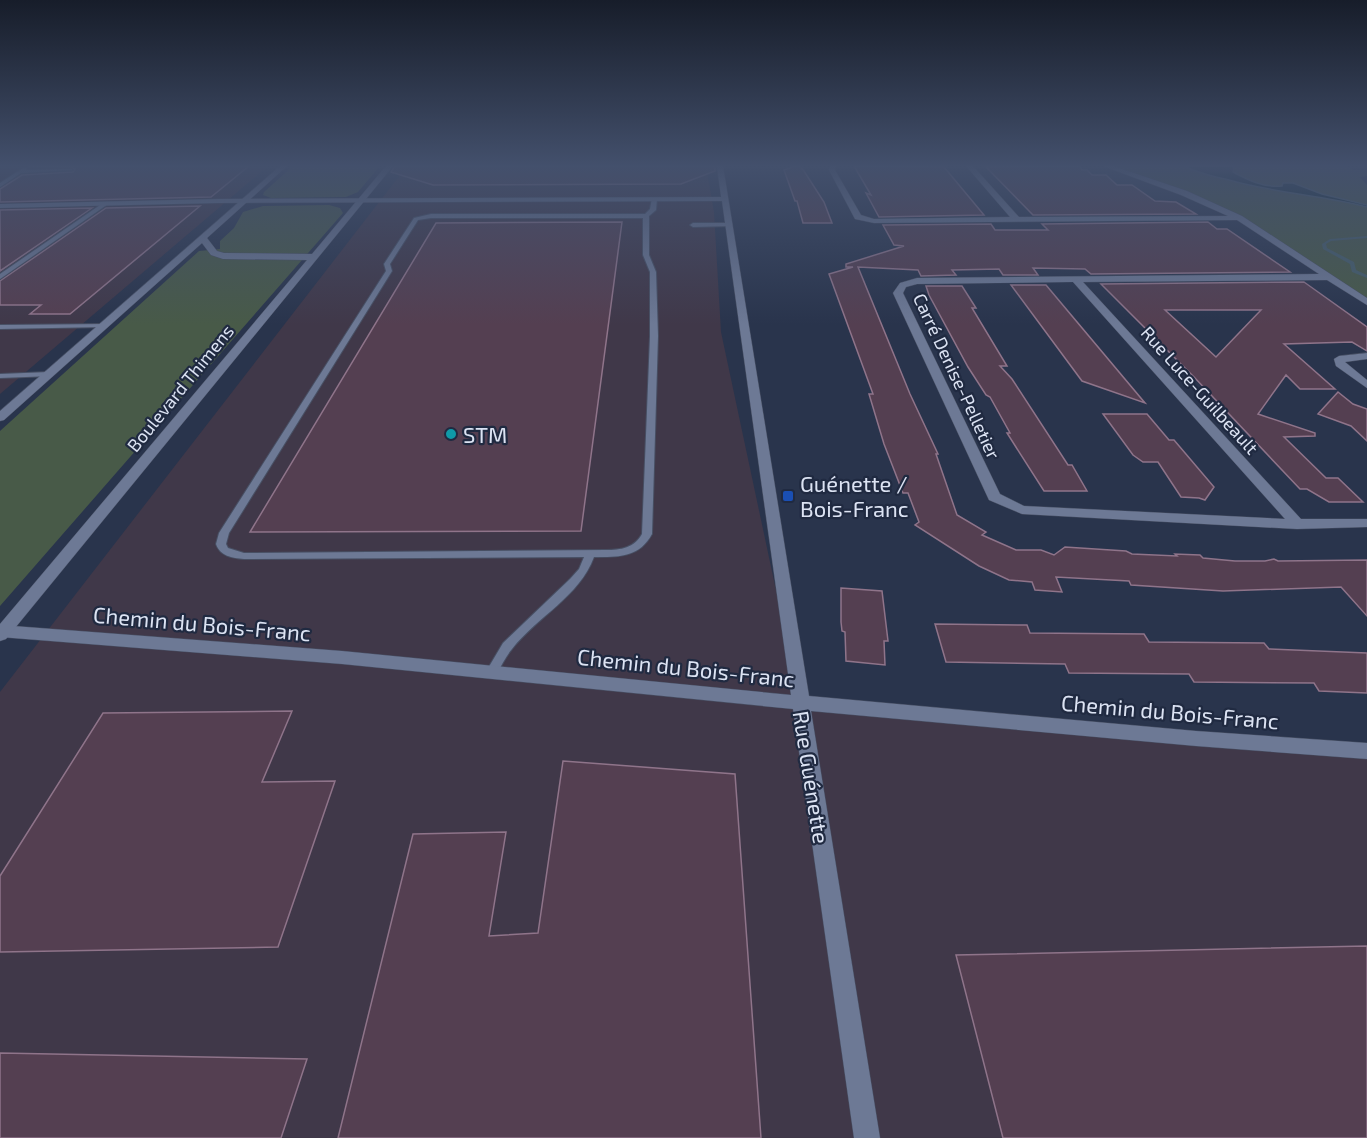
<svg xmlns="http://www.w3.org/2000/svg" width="1367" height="1138" font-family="'Exo 2',sans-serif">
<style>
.industrial{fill:#403849}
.green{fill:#485a48}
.water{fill:#052630;stroke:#465f6a;stroke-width:1.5}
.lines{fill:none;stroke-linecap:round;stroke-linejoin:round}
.stream{fill:#465f6a;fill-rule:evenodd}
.building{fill:#543f51;stroke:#8f748a;stroke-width:1.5;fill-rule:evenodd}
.lane-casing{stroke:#474f63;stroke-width:2}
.street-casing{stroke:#474f63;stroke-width:1}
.secondary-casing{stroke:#474f63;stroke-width:1}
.lane{fill:#6d7995;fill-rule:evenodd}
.street{fill:#6d7995;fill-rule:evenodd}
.secondary{fill:#6d7995;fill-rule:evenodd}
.culture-dot{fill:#0f9aa8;stroke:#202a41;stroke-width:2}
.transit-dot{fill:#1a4fb4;stroke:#202a41;stroke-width:2}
.labels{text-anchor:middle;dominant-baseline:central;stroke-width:4.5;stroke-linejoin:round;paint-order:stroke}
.far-street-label{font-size:18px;fill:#dce3f3;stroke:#202a41}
.poi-label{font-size:22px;fill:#dce3f3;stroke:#202a41;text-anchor:start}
.street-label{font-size:22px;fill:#dce3f3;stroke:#202a41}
</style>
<rect width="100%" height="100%" fill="#29344c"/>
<path class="industrial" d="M0 166H268L0 394Z
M407 166H706L714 212 721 332 800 703 1367 749V1138H0V692Z"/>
<path class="green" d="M293 166H380L358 192 346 197 271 198 263 195 264 192Z
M1106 166H1346L1354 170H1367V176L1360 177 1367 185V304L1257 229 1213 205Z
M329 205 340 208 343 213 0 606V431L199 251 220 249V241L234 228 243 212 263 206Z"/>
<path class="water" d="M1184 166H1234L1233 172C1248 180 1264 188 1282 186L1283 183H1293L1322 194 1367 205V207C1321 195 1274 193 1229 180 1213 176 1199 174 1184 166Z"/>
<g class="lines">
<path class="stream" d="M1367 236V238L1331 241 1326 244 1327 248 1354 262 1356 270 1367 275V278L1352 272 1350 264 1323 249 1322 244 1330 239Z"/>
</g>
<path class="building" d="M28 166H249L211 197 0 202V189L22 175 73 172 75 169 71 167Z
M395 166H715V171L681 184 433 185 391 172Z
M795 166H800L804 171 824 202 832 223H803L797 201H795L784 170Z
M854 166 944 167 984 215 879 217 866 193 871 195Z
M1080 166 1082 170H1087L1092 175H1106L1117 185H1132L1155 201 1176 202 1196 214 1033 215 986 167Z
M200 206 70 314H30L41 305H0V281L106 208Z
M92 208 0 271V210Z
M622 222 581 531 250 532 436 223Z
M1208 222 1217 229H1227L1290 272 1091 274 1085 269 1033 268 1038 275H1003L999 269 952 270 956 275 921 276 918 270 858 267 910 394 938 454H936L957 515 986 532 982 535 1016 550H1041L1054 555 1065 547 1126 551 1132 554 1177 556 1175 554 1200 555 1203 558 1235 561H1265L1274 559 1278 561 1367 560V616L1341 587 1223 591 1131 585 1129 581 1056 577 1062 592 1035 590 1032 582 1009 580 979 566 915 525 919 522 908 493H903L884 444 869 394H873L829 274 853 267H846V264L904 246 894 245 883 225 991 224 995 230H1048L1042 224Z
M1304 282 1367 327V351L1352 342 1284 344 1335 389H1300L1286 375 1258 414 1315 433V436L1284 437 1326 478H1338L1363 502H1329L1307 489H1300L1194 377 1101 284ZM1165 310H1261L1216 357Z
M1011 285H1046L1145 403 1082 381Z
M926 286H962L976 308H972L1007 366H1000L1012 379 1068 465H1072L1087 491H1044L1007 433H1010L990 397 986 395 968 367 929 295Z
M1338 392 1353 404 1367 409V441L1351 426 1318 414Z
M1103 414H1147L1169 440H1174L1214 487 1205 500 1199 498 1181 497 1158 462H1143L1133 455Z
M841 588 882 591 888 641H884L885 665 846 661 845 632 842 631 841 622Z
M935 624 1027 625 1030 633 1144 634 1149 642 1264 643 1269 649 1367 653V693L1319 691 1314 683 1194 682 1189 674 1069 673 1065 664 946 662Z
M292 711 262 782 335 781 278 947 0 952V876L103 713Z
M563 761 735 774 761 1138H338L413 834 506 832 489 936 538 933Z
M1367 946V1138H1003L956 955Z
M0 1053 307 1059 281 1138H0Z"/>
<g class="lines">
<defs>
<path id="lane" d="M23 168H27L26 170 71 169 73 170 21 173 0 187V183Z
M652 198 657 199 656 210 649 216V255L656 272 658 336 652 534C639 558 618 557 594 557 580 596 537 617 512 649 506 656 502 665 497 673L493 675 489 673 487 670 503 643 570 579 579 569 584 557 244 559C232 558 220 556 216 544L219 533 386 271 384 264 414 218 431 214H645L650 209ZM431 218H643V255L650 272V336L642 534C634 548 621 550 606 550L244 553 228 548 226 544 229 533 392 271 390 264 418 220Z
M103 203 108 204 0 279V274Z
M729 223 732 225 731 226 693 227 690 225 693 223Z
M107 324V326L105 327 0 329V325Z
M49 372 53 374 52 376 0 378V374Z"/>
<path id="street" d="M717 166H723L809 696 1196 731 1367 743V759L1196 746 811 711 880 1138H854L793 709 342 664 0 637V625L342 651 791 695 722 201 218 203 0 208V204L218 199 721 197Z
M830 166H836L835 170 861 215 874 219 1010 217 966 166H973L1019 217 1228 216 1181 195 1103 166H1113L1187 191 1242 216 1367 298V305L1327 280 1083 282 1301 519H1367V527L1297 529 1022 514 989 500 893 293 900 283 917 278 1319 274 1237 220 874 223 855 219 829 170ZM1073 282 1285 519 1024 506 1000 494 903 293 906 287 917 284Z
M1367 353V359L1345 362 1367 380V388L1336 366 1334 359 1339 356Z"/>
<path id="secondary" d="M280 166H287L207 238 217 251 224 253 312 254 386 166H393L6 639 0 641V624L307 260 223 259 211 255 202 243 4 420 0 421V411Z"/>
</defs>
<use href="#lane" class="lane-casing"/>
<use href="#street" class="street-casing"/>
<use href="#secondary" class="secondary-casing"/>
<use href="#lane" class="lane"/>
<use href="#street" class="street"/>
<use href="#secondary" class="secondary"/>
</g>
<linearGradient id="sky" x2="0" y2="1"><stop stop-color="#171d2a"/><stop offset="0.51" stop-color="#43506c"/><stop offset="1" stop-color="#43506c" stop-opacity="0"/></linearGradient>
<rect width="1367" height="325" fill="url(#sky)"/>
<circle class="culture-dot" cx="451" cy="434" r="6"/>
<rect class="transit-dot" x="782" y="490" width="12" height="12" rx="3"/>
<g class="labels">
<g class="far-street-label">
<text transform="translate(957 376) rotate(65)">Carré Denise-Pelletier</text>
<text transform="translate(180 388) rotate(-51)">Boulevard Thimens</text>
<text transform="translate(1200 390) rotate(48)">Rue Luce-Guilbeault</text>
</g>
<g class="poi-label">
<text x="463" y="434">STM</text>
<text x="800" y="483">Guénette /<tspan x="800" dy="25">Bois-Franc</tspan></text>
</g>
<g class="street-label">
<text transform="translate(202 623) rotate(5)">Chemin du Bois-Franc</text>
<text transform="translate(686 667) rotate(6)">Chemin du Bois-Franc</text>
<text transform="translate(1170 711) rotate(5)">Chemin du Bois-Franc</text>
<text transform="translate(812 777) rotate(81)">Rue Guénette</text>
</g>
</g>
</svg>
